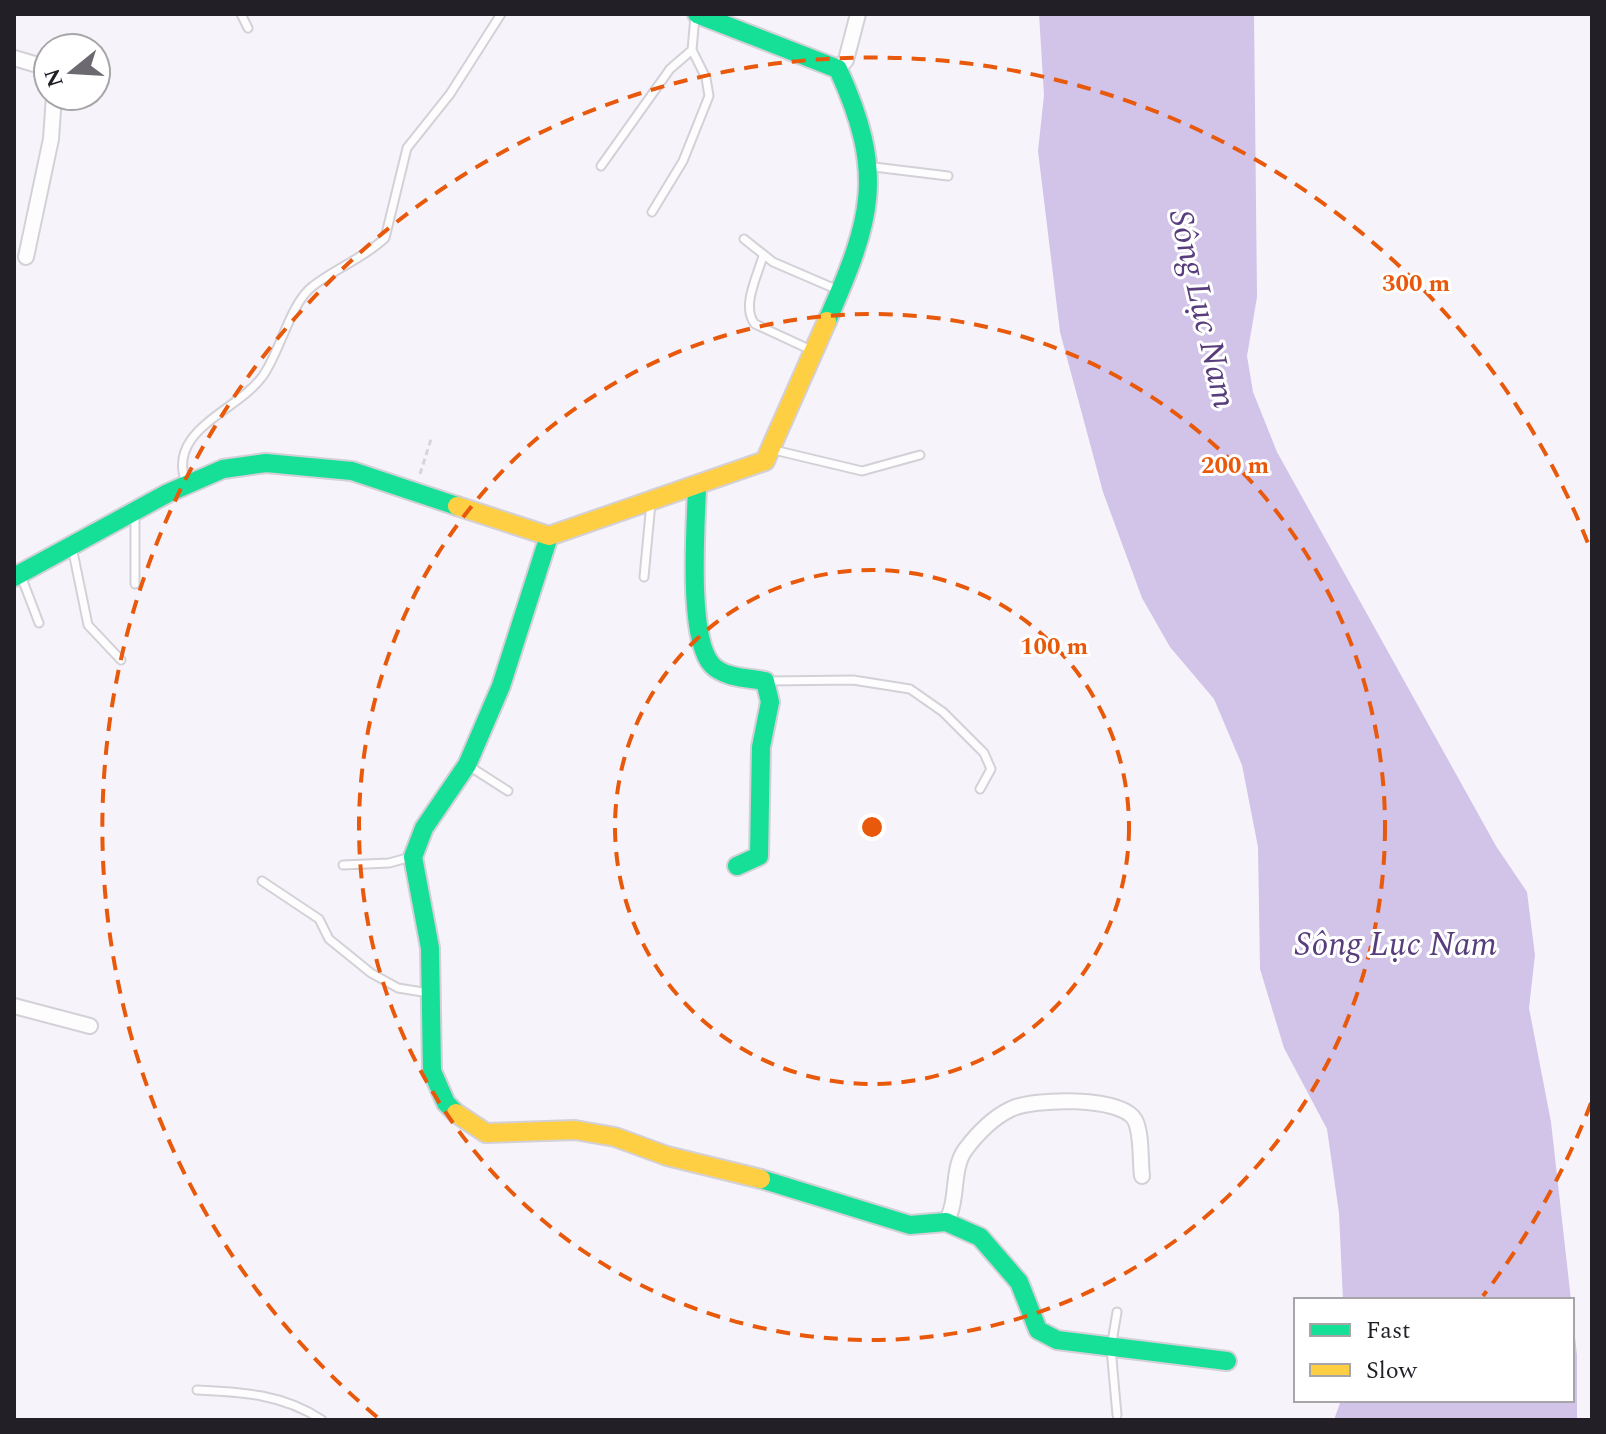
<svg xmlns="http://www.w3.org/2000/svg" width="1606" height="1434" font-family="Spectral,serif">
<style>
.water{fill:#d2c3e8}
.lines{fill:none;stroke-linecap:round;stroke-linejoin:round}
.lane-casing{stroke:#d3d0d7;stroke-width:11}
.street-casing{stroke:#d3d0d7;stroke-width:18}
.fast-casing{stroke:#d3d0d7;stroke-width:22}
.slow-casing{stroke:#d3d0d7;stroke-width:22}
.path{stroke:#d6d5d9;stroke-width:3;stroke-dasharray:6 4;stroke-linecap:butt}
.lane{stroke:#fefdfe;stroke-width:7}
.street{stroke:#fefdfe;stroke-width:14}
.fast{stroke:#16e098;stroke-width:18}
.slow{stroke:#ffcf43;stroke-width:18}
.ring{fill:none;stroke:#e8590c;stroke-width:4;stroke-dasharray:14 10}
.labels{text-anchor:middle;dominant-baseline:central;stroke-width:6;stroke-linejoin:round;paint-order:stroke}
.water-label{font-size:34px;font-style:italic;fill:#583d7c;stroke:#fff}
.centre{fill:#e8590c;stroke:#fff;stroke-width:4}
.ring-label{font-size:24px;text-anchor:middle;font-weight:bold;fill:#e8590c;stroke:#fff;stroke-width:6;stroke-linejoin:round;paint-order:stroke}
</style>
<rect width="100%" height="100%" fill="#f6f4fa"/>
<path class="water" d="M1039 14H1254L1257 297 1247 356 1253 392 1277 452 1496 846 1527 892 1535 955 1529 1008 1551 1122 1571 1300H1343L1339 1213 1327 1129 1284 1048 1260 969 1258 847 1242 765 1214 699 1170 647 1142 598 1103 492 1060 332 1038 151 1044 95Z
M1572 1309 1577 1355V1420H1334L1341 1400H1572Z"/>
<g class="lines">
<defs>
<path id="lane" d="M241 14 248 28
M601 166 670 69 692 50
M874 167 948 176
M652 212 683 161 709 96 706 78 692 50 695 16
M744 239 773 262 838 290
M763 256C757 277 741 307 755 324L811 350
M774 450 862 471 920 455
M186 483C166 430 236 412 262 377 280 353 290 303 313 286 336 268 364 258 385 238L407 148 450 94 501 14
M135 515V584
M72 547 88 625 121 660
M21 576 39 623
M644 577 651 503
M768 681 853 680 910 689 943 712 984 753 991 769 980 789
M469 766 508 791
M343 865 389 863 411 857
M262 881 319 919 329 939 371 973 398 988 429 993
M1117 1312 1111 1348 1117 1415
M197 1390C242 1392 283 1394 322 1420"/>
<path id="street" d="M14 58 48 68
M838 69 846 60 858 14
M26 257 51 139 54 96
M14 1006 90 1026
M946 1222C959 1200 951 1170 965 1150 977 1134 994 1117 1011 1109 1033 1098 1122 1096 1135 1120 1142 1134 1140 1160 1142 1176"/>
<path id="fast" d="M697 14 838 69C886 174 872 219 827 321
M697 487C696 524 687 638 712 665 724 678 749 678 765 681L770 702 761 747 759 856 737 866
M14 577 168 493 223 469 266 463 352 471 457 506
M456 1113 446 1103 432 1071 430 948 413 857 424 828 467 765 501 686 549 536
M761 1179 910 1225 946 1222 980 1237 1019 1282 1038 1330 1057 1340 1227 1361"/>
<path id="slow" d="M457 506 549 536 765 461 827 321
M456 1113 486 1133 575 1130 615 1137 667 1156 761 1179"/>
</defs>
<use href="#lane" class="lane-casing"/>
<use href="#street" class="street-casing"/>
<use href="#fast" class="fast-casing"/>
<use href="#slow" class="slow-casing"/>
<path class="path" d="M420 474 432 436"/>
<use href="#lane" class="lane"/>
<use href="#street" class="street"/>
<use href="#fast" class="fast"/>
<use href="#slow" class="slow"/>
</g>
<g class="ring">
<circle cx="872" cy="827" r="257"/>
<circle cx="872" cy="827" r="513"/>
<path d="M1591 1103A770 770 0 0 1 1483 1296M377 1417A770 770 0 1 1 1591 551"/>
</g>
<g class="labels">
<g class="water-label">
<text transform="translate(1202 309) rotate(77)">Sông Lục Nam</text>
<text x="1396" y="945">Sông Lục Nam</text>
</g>
</g>
<circle cx="872" cy="827" r="12" class="centre"/>
<g class="ring-label">
<text x="1416" y="291">300 m</text>
<text x="1235" y="473">200 m</text>
<text x="1054" y="654">100 m</text>
</g>
<rect width="1606" height="1434" fill="none" stroke="#221f26" stroke-width="32"/>
<rect x="1294" y="1298" width="280" height="104" fill="#ffffff" stroke="#a7a5a8" stroke-width="2"/>
<rect x="1310" y="1324" width="40" height="12" fill="#16e098" stroke="#a7a5a8" stroke-width="2"/>
<text x="1366" y="1338" font-size="24" fill="#221f26">Fast</text>
<rect x="1310" y="1364" width="40" height="12" fill="#ffcf43" stroke="#a7a5a8" stroke-width="2"/>
<text x="1366" y="1378" font-size="24" fill="#221f26">Slow</text>
<g transform="translate(72 72) rotate(252)"><circle r="38" fill="#ffffff" stroke="#a7a5a8" stroke-width="2"/>
<path d="M0-6L14 30L0 20L-14 30Z" fill="#6c6a70"/>
<text y="-12" font-size="22" font-weight="bold" text-anchor="middle" fill="#221f26">N</text>
</g>
</svg>
